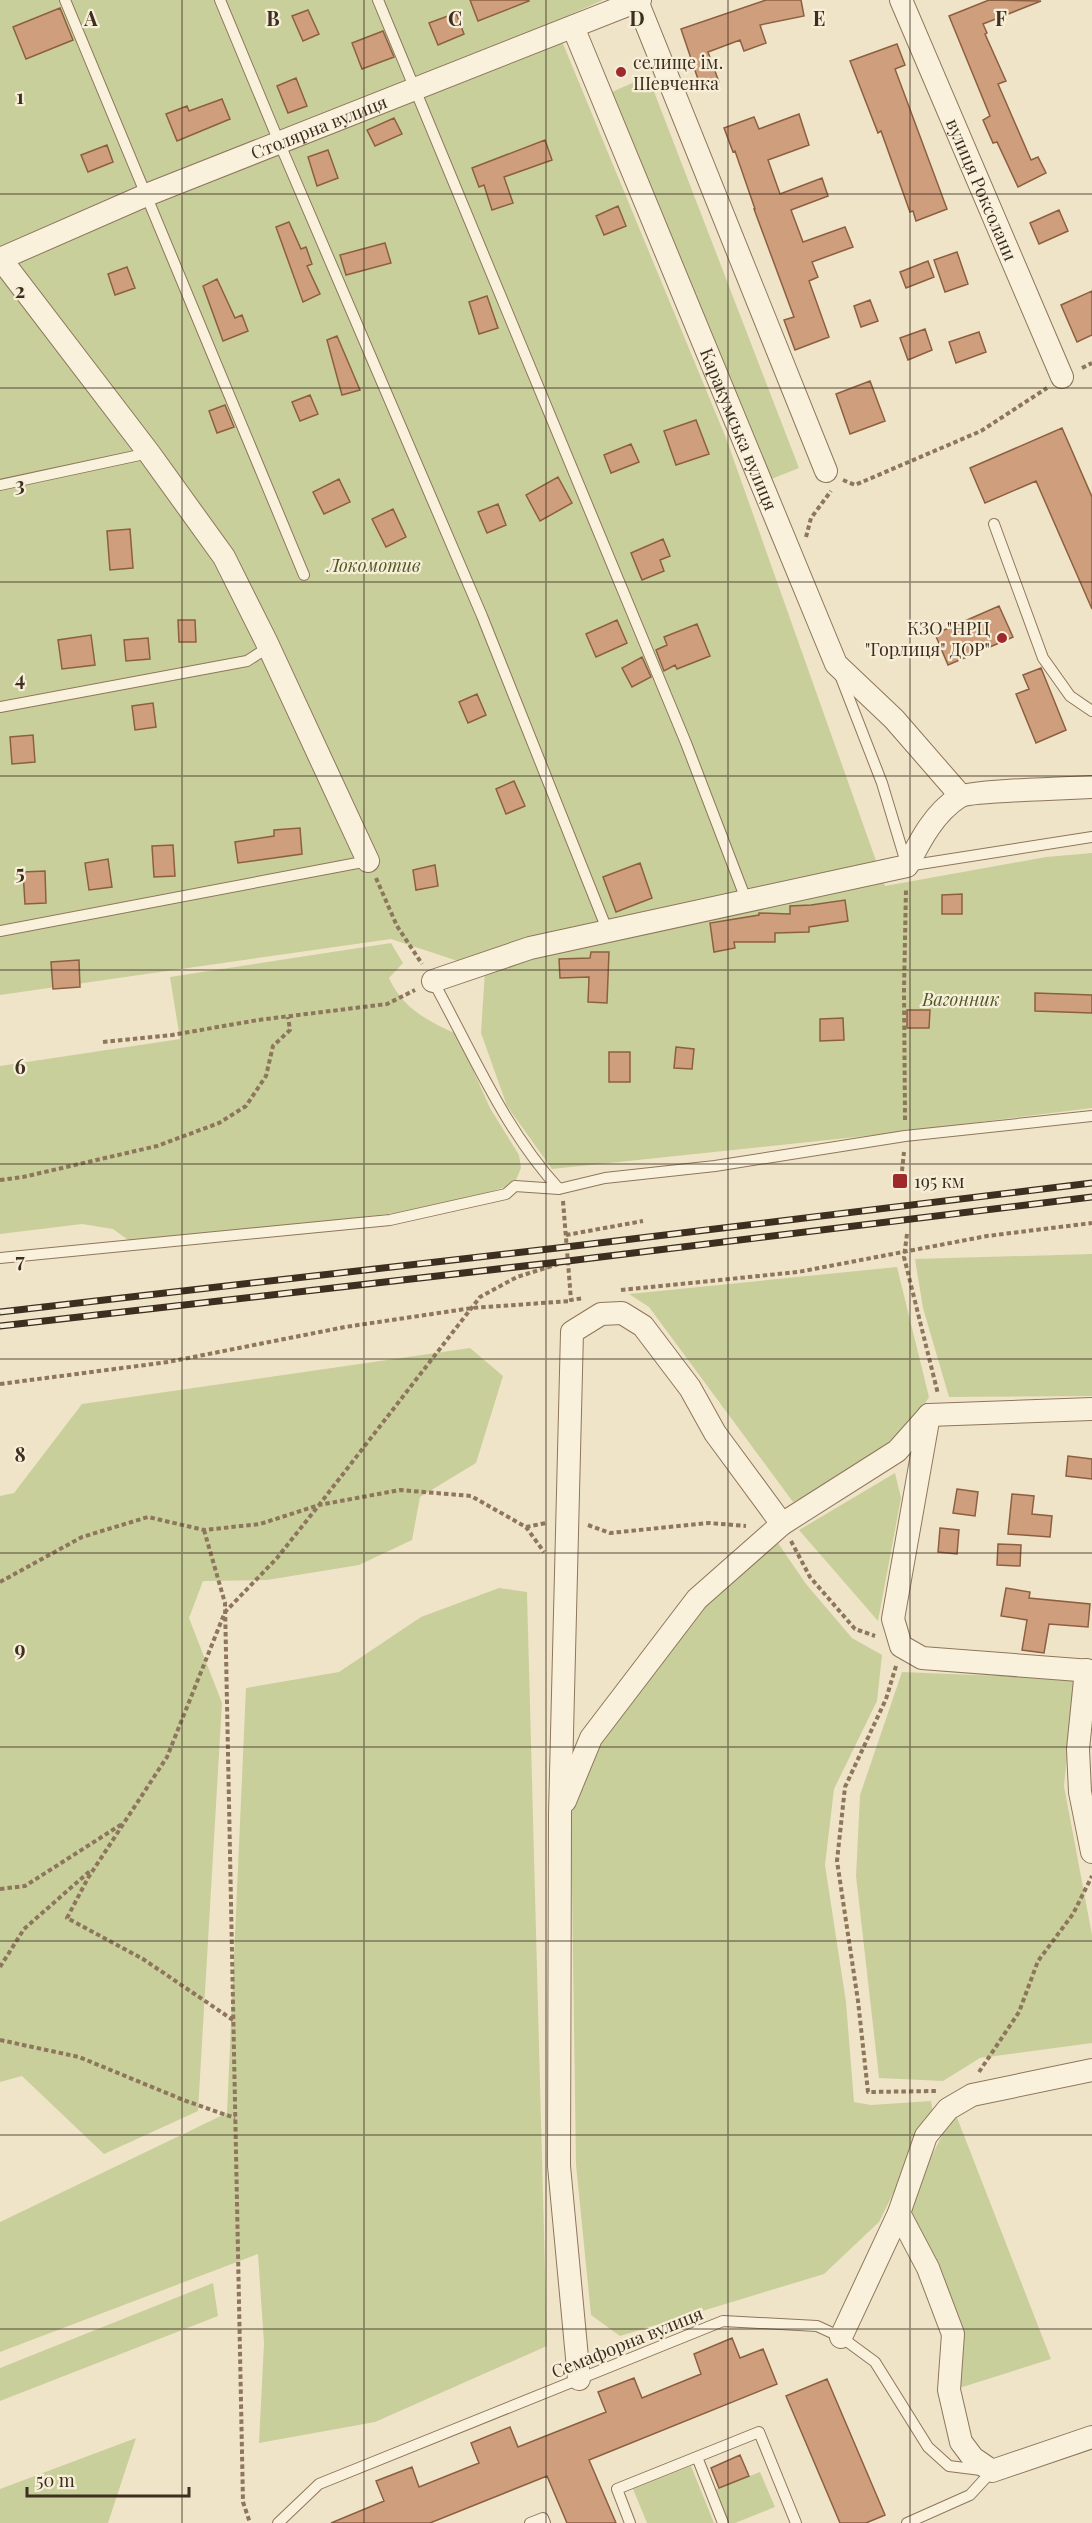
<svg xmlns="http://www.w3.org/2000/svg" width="1092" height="2523" font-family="'Playfair Display',serif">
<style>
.green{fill:#c9cf9b}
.building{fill:#cf9f7d;stroke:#8d5f41;stroke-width:1.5}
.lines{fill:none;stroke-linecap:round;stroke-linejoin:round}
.service-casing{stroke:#8d765c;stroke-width:12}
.minor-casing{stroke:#8d765c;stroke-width:24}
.path{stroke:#8d765c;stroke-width:4;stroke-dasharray:4.5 3;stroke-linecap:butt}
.service{stroke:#faf1dc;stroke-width:10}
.minor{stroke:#faf1dc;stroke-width:22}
.rail-casing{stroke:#3d2e20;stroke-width:7}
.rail{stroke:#f7eed8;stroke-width:4.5;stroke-dasharray:14;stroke-linecap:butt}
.grid{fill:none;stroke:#3d2e20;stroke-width:1.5;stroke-opacity:0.55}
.poi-dot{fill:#9e2a2b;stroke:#f7eed8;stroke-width:2}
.labels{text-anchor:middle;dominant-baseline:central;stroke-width:4.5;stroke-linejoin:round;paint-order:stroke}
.poi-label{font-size:18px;fill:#3d2e20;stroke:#f7eed8;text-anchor:start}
.street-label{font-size:18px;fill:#3d2e20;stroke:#f7eed8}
.park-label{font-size:18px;font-style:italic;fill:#4d5a26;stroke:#f7eed8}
.grid-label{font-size:20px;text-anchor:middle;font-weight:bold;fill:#3d2e20;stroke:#f7eed8;stroke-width:4.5;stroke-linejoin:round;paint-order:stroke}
</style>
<rect width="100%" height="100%" fill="#f0e4c8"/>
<path class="green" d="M0 0H603L554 22 726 438 885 886 1046 857 1092 853V1108L894 1133 552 1169 507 1106 481 1033 485 970 391 939 0 995Z
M648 76 799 468 769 480 612 92Z
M391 943 403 963 389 978C402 1008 429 1022 457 1034L490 1108 519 1155 521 1168 516 1180 509 1186 461 1200 395 1213 135 1245 113 1229 82 1224 0 1234V1066L180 1039 170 977Z
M1092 1254V1396L949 1397 923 1308 915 1259Z
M897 1267 929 1397C899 1449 845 1475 793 1502L649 1307 629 1294Z
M470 1348 503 1376 476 1463 420 1497 412 1540 359 1565 267 1580 203 1581 189 1618 222 1703 198 2111 104 2154 22 2076 0 2082V1496L14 1493 82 1404Z
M895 1473 901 1498 878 1621 799 1530Z
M776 1540 806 1584 852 1638 882 1655 877 1701 834 1789 825 1865 846 2002 854 2102 871 2105 931 2101 933 2113 879 2222 824 2274 620 2336 591 2315 576 2165 571 1815 599 1746 707 1604Z
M499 1588 527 1592 547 2346 375 2422 259 2443 264 2343 258 2254 0 2352V2222L227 2113 246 1688 339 1672 421 1617Z
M902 1672 1075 1679 1064 1786 1092 1935V2043L980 2058 943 2081 879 2078 856 1876 860 1795Z
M956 2115 1051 2359 953 2390 957 2337 910 2215 915 2188 947 2126Z
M213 2283 218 2316 0 2401V2368Z
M136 2438 108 2523H0V2489Z
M691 2466 714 2523H647L633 2489Z
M760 2472 775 2507 735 2523H727L714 2490Z"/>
<path class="building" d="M470 0H528L529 1 478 21Z
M766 0H801L804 16 760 25 766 43 744 51 740 40 708 52 719 82 701 88 681 29Z
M989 0 1041 1 983 24 987 33 985 34 1006 81 998 84 1031 160 1038 157 1046 173 1018 187 997 142 993 143 983 120 990 116 949 16Z
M60 8 73 40 26 59 13 27Z
M308 10 319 34 303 41 292 16Z
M456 13 464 34 438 45 429 23Z
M383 31 394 57 362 69 352 43Z
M897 44 905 65 895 69 947 209 916 221 913 211 910 212 881 131 878 133 850 61Z
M296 78 307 106 288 113 277 86Z
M222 99 230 119 177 141 166 114 187 106 189 111Z
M799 114 809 145 768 160 780 194 822 178 828 196 791 210 803 242 845 227 853 247 812 262 818 277 809 281 829 337 795 350 784 320 794 317 754 209H755L735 151 733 152 724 128 754 117 759 129Z
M394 118 402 134 375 146 367 130Z
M545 140 552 160 504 177 513 203 492 210 484 185 479 187 472 168Z
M107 145 113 162 88 172 81 155Z
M328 150 338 178 317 186 308 157Z
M618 206 626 226 604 235 596 216Z
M1059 210 1068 231 1039 244 1030 223Z
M289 222 301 249 306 247 312 264 307 266 320 294 303 302 276 227Z
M385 243 391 263 346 275 340 255Z
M957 252 968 284 945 292 934 260Z
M928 261 934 277 906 288 900 272Z
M127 267 135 288 115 295 108 274Z
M217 279 235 318 242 315 248 331 223 341 203 286Z
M1092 291V335L1077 342 1061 305Z
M487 296 498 328 479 334 469 302Z
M870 300 878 321 861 327 854 306Z
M925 329 932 350 908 360 900 338Z
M979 332 986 352 956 363 949 342Z
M337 336 360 390 342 395 327 340Z
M870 381 885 421 850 434 836 394Z
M310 395 318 414 300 421 292 402Z
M225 405 234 427 217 433 209 411Z
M696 420 709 454 676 465 664 431Z
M1062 428 1092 497V609L1036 481 985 503 970 468Z
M631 444 639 462 611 473 604 455Z
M558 477 572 503 540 521 526 495Z
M339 479 350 502 324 514 313 492Z
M498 504 506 525 487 533 478 512Z
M393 509 406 537 386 547 372 519Z
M130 529 133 568 110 570 107 531Z
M663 539 670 556 660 560 664 571 642 580 631 553Z
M999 606 1013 637 948 665 935 634Z
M178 620H195L196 642H179Z
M617 620 627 643 596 657 586 634Z
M697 624 710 656 677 669 675 665 664 671 656 650 667 645 664 637Z
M91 635 95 665 62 669 58 640Z
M148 638 150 659 126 661 124 640Z
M642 657 651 677 632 687 622 668Z
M1041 668 1066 730 1036 743 1016 694 1029 689 1023 675Z
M477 694 486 715 468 723 459 702Z
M153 703 156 727 135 730 132 706Z
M33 735 35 762 12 764 10 737Z
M514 781 525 806 506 814 496 789Z
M300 828 302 854 238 863 235 842 274 836V830Z
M173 845 175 876 154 877 152 846Z
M108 859 112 887 89 890 85 863Z
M640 863 652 898 616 912 603 877Z
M435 865 438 886 416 890 413 870Z
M45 871 46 903 25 904 23 872Z
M962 894V914H942V895Z
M845 900 848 921 809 927V932L775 933V942H734L735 948 714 952 710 923 759 915V913L790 914V906L811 905Z
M591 952H609L607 1003 588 1002 589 977 560 978 559 959 590 958Z
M79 960 80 987 53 989 51 962Z
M1035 993 1092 995V1013L1035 1011Z
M907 1010H930L929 1028H907Z
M843 1018 844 1040 820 1041V1019Z
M676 1047 694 1049 692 1069 674 1068Z
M609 1052H630V1082H609Z
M1068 1456 1092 1459V1479L1066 1476Z
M957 1489 978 1492 975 1516 953 1513Z
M1012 1494 1034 1496 1032 1514 1052 1516 1050 1537 1008 1534Z
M940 1528 959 1530 957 1554 938 1552Z
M998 1544 1021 1545 1020 1566 997 1565Z
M1006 1588 1030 1592 1029 1598 1090 1604 1088 1627 1049 1624 1044 1653 1022 1650 1027 1620 1001 1616Z
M732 2338 740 2358 763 2349 777 2384 589 2460 616 2523H567L547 2476 430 2523H331L384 2501 376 2481 412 2467 419 2487 479 2463 471 2443 510 2427 518 2447 606 2412 598 2392 634 2378 642 2398 701 2374 694 2354Z
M827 2379 885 2515 866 2523H840L786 2396Z
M740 2455 749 2476 719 2488 711 2468Z"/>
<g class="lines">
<defs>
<path id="service" d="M65 0 304 575
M220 0 279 142 482 616 608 932
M378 0 686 743 747 902
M0 485 149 453
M994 524 1043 658 1070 696 1092 711
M840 675 882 783 907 866 1092 837
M0 707 247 661 261 652 266 641
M0 931 368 861
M433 981C472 1052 504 1129 559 1189
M0 1258 390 1220 506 1194 515 1186 559 1189 605 1178 715 1166 905 1136 1092 1116
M697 2457 723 2523
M278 2523 319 2484 723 2321 817 2326 841 2337 875 2362 928 2447 949 2466 981 2470
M530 2523 543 2518 545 2523
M630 2523 617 2489 759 2432 796 2523
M907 2523 970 2495 992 2471"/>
<g id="minor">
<path id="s1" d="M901 0 1062 377"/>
<path d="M637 1 826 471"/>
<path id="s2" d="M573 27 836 664 894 719 961 796"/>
<path d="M0 258 149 453 224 557 266 641 368 861"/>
<path id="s3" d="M0 259 144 196 640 0"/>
<path d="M433 981 530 948 907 866C920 841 934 813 959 797 968 791 1073 788 1092 787"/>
<path d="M929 1415 893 1619 901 1646 922 1658 1092 1671"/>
<path d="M929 1415 1092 1409"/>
<path d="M1086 1670 1078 1749 1080 1792 1092 1852"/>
<path d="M565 1801 591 1738 697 1599 782 1524 897 1451 929 1415"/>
<path d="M899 2213 928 2268 953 2334 949 2390 961 2442 973 2458 992 2471 1092 2437"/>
<path d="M841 2337 899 2213 926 2136 948 2109 972 2095 1092 2070"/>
<path d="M579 2379 559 2166 560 1814 572 1332 601 1314 622 1313 643 1326 690 1388 715 1433 782 1524"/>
</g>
</defs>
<use href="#service" class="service-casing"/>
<use href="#minor" class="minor-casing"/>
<path class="path" d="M1082 368 1092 363
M843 480 855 485 981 431 1047 388
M806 537 811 518 831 491
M376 878 397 926 422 964
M103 1042 172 1035 258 1020 387 1004 415 990
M905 1120 904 990 906 888
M902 1171 904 1152
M0 1180 23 1177 157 1146 219 1123 246 1106 266 1076 273 1046 290 1030 288 1017
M563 1201 571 1300 584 1298
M907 1234 904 1257 938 1394
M566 1235 643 1221
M621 1290 798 1272 987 1236 1092 1223
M0 1384 168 1362 345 1327 472 1308 571 1301
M588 1525 610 1533 709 1523 746 1526
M526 1527 546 1523
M204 1530 225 1603 243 2502 250 2523
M791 1541 810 1577 855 1629 875 1636
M0 1582 82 1537 148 1517 204 1530 260 1524 319 1505 480 1297 517 1277 568 1261
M896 1666 886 1699 845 1787 837 1861 858 2001 868 2092 936 2091
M0 1889 25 1886 122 1824
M0 1967 24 1929 91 1870
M233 2020 143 1959 67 1918 88 1878 167 1757 225 1612 277 1558 319 1505 400 1490 471 1496 526 1527 544 1552
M0 2040 79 2057 186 2101 235 2118
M979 2072 1019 2012 1038 1961 1073 1914 1092 1876"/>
<use href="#service" class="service"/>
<use href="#minor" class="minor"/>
<defs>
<path id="rail" d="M0 1312 566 1247 1092 1183
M0 1326 568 1261 1092 1197"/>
</defs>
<use href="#rail" class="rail-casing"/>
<use href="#rail" class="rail"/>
</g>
<path class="grid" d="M182 0V2523M364 0V2523M546 0V2523M728 0V2523M910 0V2523M0 194H1092M0 388H1092M0 582H1092M0 776H1092M0 970H1092M0 1164H1092M0 1359H1092M0 1553H1092M0 1747H1092M0 1941H1092M0 2135H1092M0 2329H1092"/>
<g class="poi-dot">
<circle cx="621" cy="72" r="6"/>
<circle cx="1002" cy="638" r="6"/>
<rect x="892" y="1173" width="16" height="16" rx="3"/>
</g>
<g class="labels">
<g class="poi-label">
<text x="633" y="62">селище ім.<tspan x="633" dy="21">Шевченка</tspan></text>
<text x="990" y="628" text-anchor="end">КЗО "НРЦ<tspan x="990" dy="21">"Горлиця" ДОР"</tspan></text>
<text x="914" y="1181">195 км</text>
</g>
<g class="street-label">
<text stroke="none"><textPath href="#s3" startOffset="345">Столярна вулиця</textPath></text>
<text stroke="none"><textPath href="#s1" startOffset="206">вулиця Роксолани</textPath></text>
<text stroke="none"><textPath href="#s2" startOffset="435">Каракумська вулиця</textPath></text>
<text transform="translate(627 2342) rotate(-22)">Семафорна вулиця</text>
</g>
<g class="park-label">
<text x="374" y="565">Локомотив</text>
<text x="961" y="999">Вагонник</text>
</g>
</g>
<g class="grid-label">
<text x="91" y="26">A</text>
<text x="273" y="26">B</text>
<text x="455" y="26">C</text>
<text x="637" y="26">D</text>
<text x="819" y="26">E</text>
<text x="1001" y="26">F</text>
<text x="20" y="104">1</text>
<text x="20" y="298">2</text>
<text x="20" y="492">3</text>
<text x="20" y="686">4</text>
<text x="20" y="880">5</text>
<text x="20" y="1074">6</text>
<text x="20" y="1268">7</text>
<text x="20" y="1462">8</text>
<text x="20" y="1656">9</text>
</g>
<path d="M27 2487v9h162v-9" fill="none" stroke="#3d2e20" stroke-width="3"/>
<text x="36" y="2487" font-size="18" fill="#3d2e20" stroke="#f7eed8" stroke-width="4.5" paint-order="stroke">50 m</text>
</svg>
